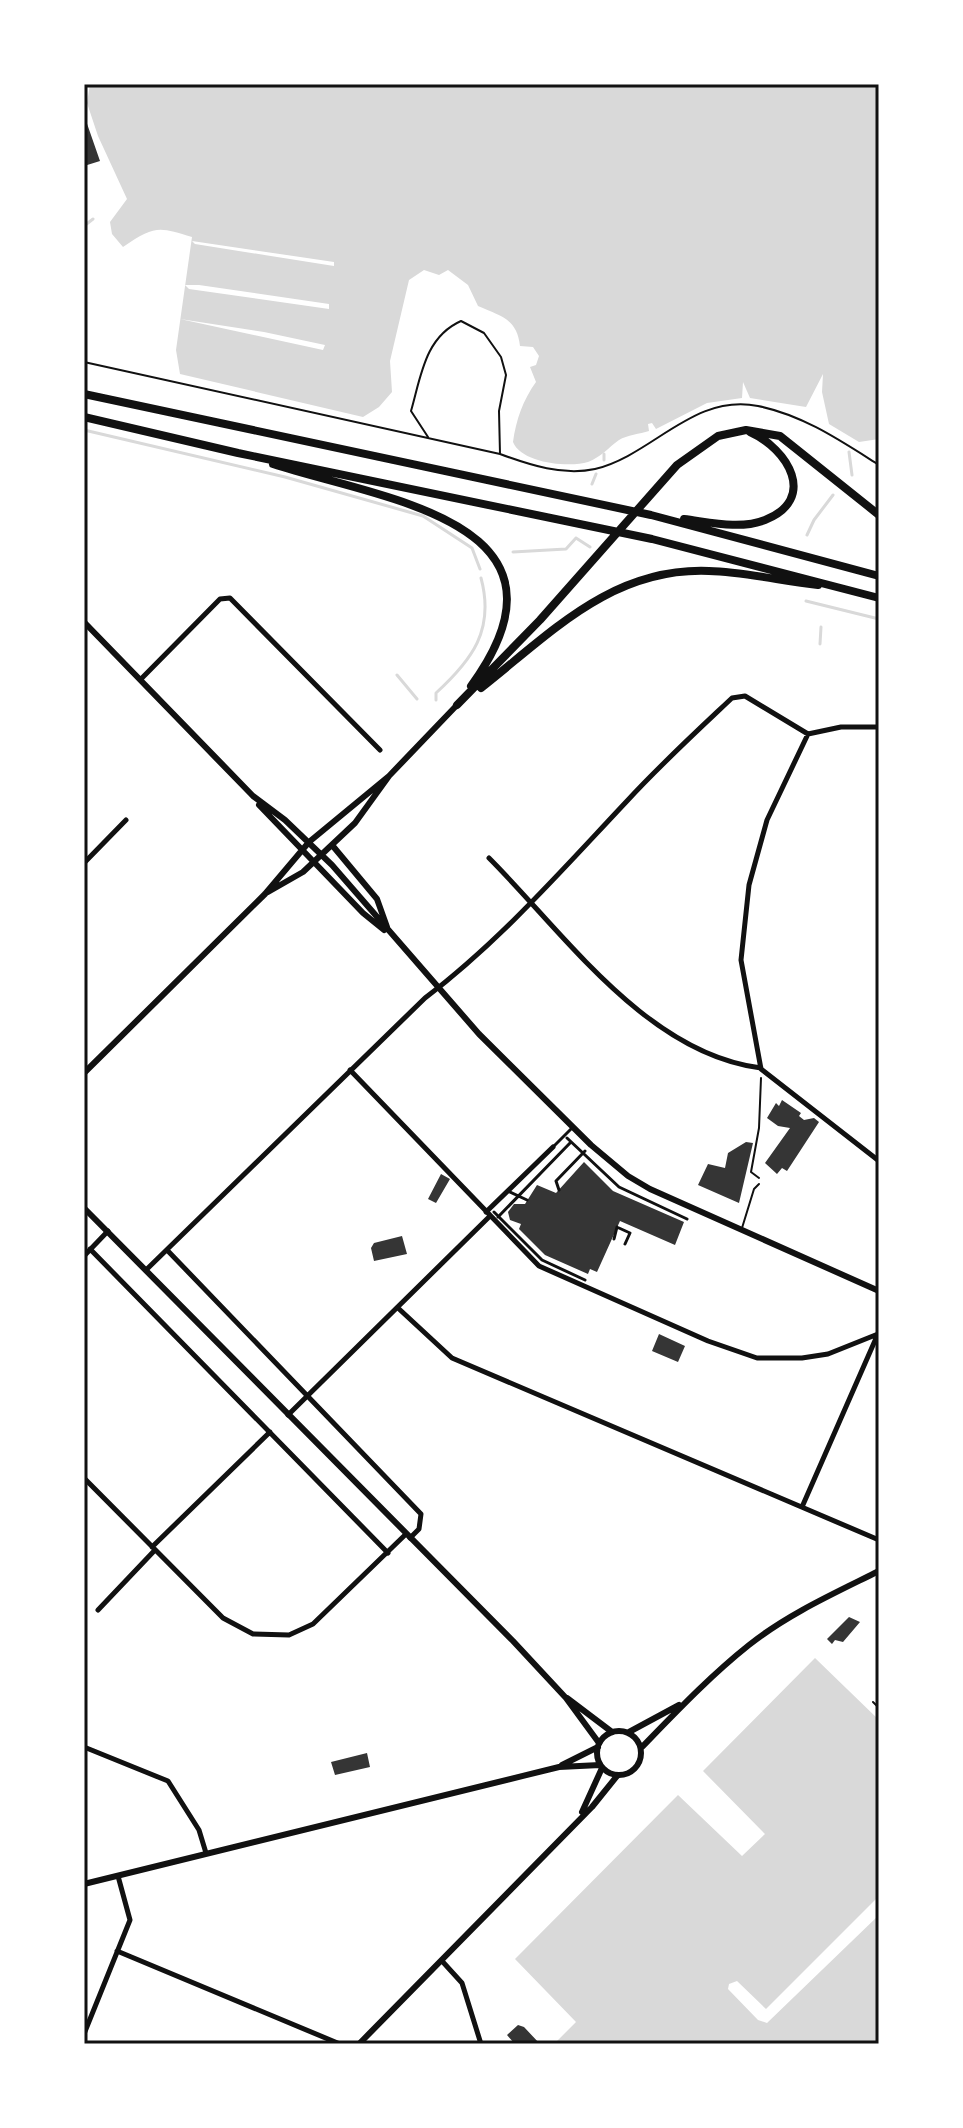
<svg xmlns="http://www.w3.org/2000/svg" width="963" height="2128" font-family="Rubik,sans-serif">
<style>
.water{fill:#d9d9d9}
.pier{fill:#fff}
.lines{fill:none;stroke-linecap:round;stroke-linejoin:round}
.stream{stroke:#d9d9d9;stroke-width:3}
.building{fill:#353535}
.path{stroke:#111;stroke-width:2}
.service{stroke:#111;stroke-width:2}
.pedestrian{stroke:#111;stroke-width:3}
.minor{stroke:#111;stroke-width:5}
.tertiary{stroke:#111;stroke-width:6}
.secondary{stroke:#111;stroke-width:6}
.motorway{stroke:#111;stroke-width:8}
.neatline{fill:none;stroke:#111;stroke-width:3}
</style>
<rect width="100%" height="100%" fill="#fff"/>
<path class="water" d="M90 84H879V439L859 442 829 424 822 392 823 374 806 407 750 398 743 382 742 398 707 403 656 429 652 423 648 424 649 431C640 434 627 435 619 440 608 448 601 457 588 462 569 468 521 463 513 442 516 420 523 400 536 382L530 367 536 365 539 356 533 347 520 346C517 318 500 316 478 306L468 285 448 270 439 275 424 270 409 280 390 361 392 392 379 407 363 417 180 374 176 350 192 237C159 227 155 225 123 247L112 234 110 222 127 199 98 136 87 103Z
M815 1658 879 1720V1896L766 2009 737 1981 729 1984 728 1989 758 2020 767 2023 879 1915V2044H554L576 2022 515 1959 678 1795 742 1856 765 1834 703 1771Z"/>
<path class="pier" d="M192 241 334 262V266L195 244Z
M185 285H199L329 304V309L189 289Z
M180 319 264 332 325 345 323 350Z"/>
<g class="lines">
<path class="stream" d="M84 226 93 219
M84 430 285 477 423 516 472 548 480 569
M849 452 852 475
M604 460V454
M592 484 596 474
M807 535 814 520 833 495
M576 538 590 547
M513 552 566 549 576 538
M806 601 879 619
M820 644 821 627
M397 675 417 699
M436 700V693C472 660 495 630 481 578"/>
</g>
<path class="building" d="M84 115 100 161 84 166Z
M782 1100 801 1113 799 1116 804 1120 814 1118 819 1122 787 1171 782 1168 777 1174 765 1163 790 1128 778 1126 767 1118 776 1103 779 1106Z
M746 1142 753 1143 739 1203 698 1185 708 1164 725 1168 728 1153Z
M584 1162 613 1191 684 1222 675 1245 620 1221 597 1272 590 1269 588 1274 545 1255 519 1229 521 1224 510 1220 508 1212 514 1204H525L537 1185 556 1193Z
M441 1174 450 1179 436 1203 428 1199Z
M402 1236 407 1254 374 1261 371 1248 374 1243Z
M659 1334 685 1346 678 1362 652 1351Z
M849 1617 860 1622 843 1642 835 1640 832 1644 827 1639Z
M367 1753 370 1767 335 1775 331 1762Z
M518 2025 524 2027 540 2044H515L507 2035Z"/>
<g class="lines">
<path class="path" d="M84 362 500 454C530 465 563 476 595 469 653 455 693 393 758 406 803 415 841 441 879 465
M428 437 411 411C421 376 425 337 461 321L484 333 501 357 506 375 499 411 500 454
M759 1178 751 1172 759 1128 761 1078
M873 1702 879 1708"/>
<path class="service" d="M742 1228 754 1189 759 1184"/>
<path class="pedestrian" d="M567 1138 619 1187 687 1219
M553 1147 573 1127
M559 1190 556 1181 585 1151
M508 1191 527 1200
M494 1212 542 1260 585 1280
M498 1217 571 1142
M619 1228 630 1233 625 1244
M614 1239 617 1227"/>
<path class="minor" d="M141 679 220 599 230 598 380 750
M808 734 767 820 749 885 741 960 761 1069 879 1161
M489 858C564 933 647 1054 761 1068
M84 863 126 820
M350 1070 539 1266 708 1341 757 1358H802L828 1354 878 1334
M486 1212 553 1147
M90 1249 388 1553
M167 1250 421 1514 419 1529 410 1538
M84 1256 108 1231
M146 1270 425 998C500 941 562 870 627 801 660 765 697 731 732 698L745 696 808 734 841 727H879
M398 1308 452 1358 879 1540
M288 1415 490 1216
M84 1478 223 1618 253 1634 289 1635 313 1624 406 1534
M802 1507 877 1336
M152 1547 270 1432
M98 1610 155 1550
M84 1747 168 1781 199 1830 206 1853
M117 1951 340 2044
M442 1961 462 1983 481 2044
M84 2034 130 1920 118 1876"/>
<path class="tertiary" d="M84 1208 513 1641 566 1698 599 1743
M567 1698 612 1732
M562 1765 598 1747
M582 1812 602 1768
M84 1884 559 1767 600 1765
M359 2044 592 1807 617 1776"/>
<path class="secondary" d="M84 622 253 796 285 820 332 865 479 1034 591 1145 628 1176 650 1189 879 1291
M259 805 363 913 384 930
M332 845 377 899 387 927
M268 892 303 872 355 823 389 776 457 705
M84 1073 265 894 309 842 389 776
M597 1753a22 22 0 1 1 44 0a22 22 0 1 1-44 0Z
M629 1732 679 1705
M641 1748C676 1712 710 1676 749 1645 788 1614 835 1593 879 1571"/>
<path class="motorway" d="M84 394 651 515 879 576
M84 417 238 453 652 539 879 598
M273 464C378 499 592 520 471 686
M684 519C709 522 740 530 765 520 818 499 788 449 750 432
M481 688C551 633 612 567 709 571 745 572 782 581 818 585
M457 705 540 620 677 465 718 436 746 430 780 436 879 515"/>
</g>
<rect width="963" height="2128" fill="none" stroke="#ffffff" stroke-width="172"/>
<rect x="86" y="86" width="791" height="1956" class="neatline"/>
</svg>
